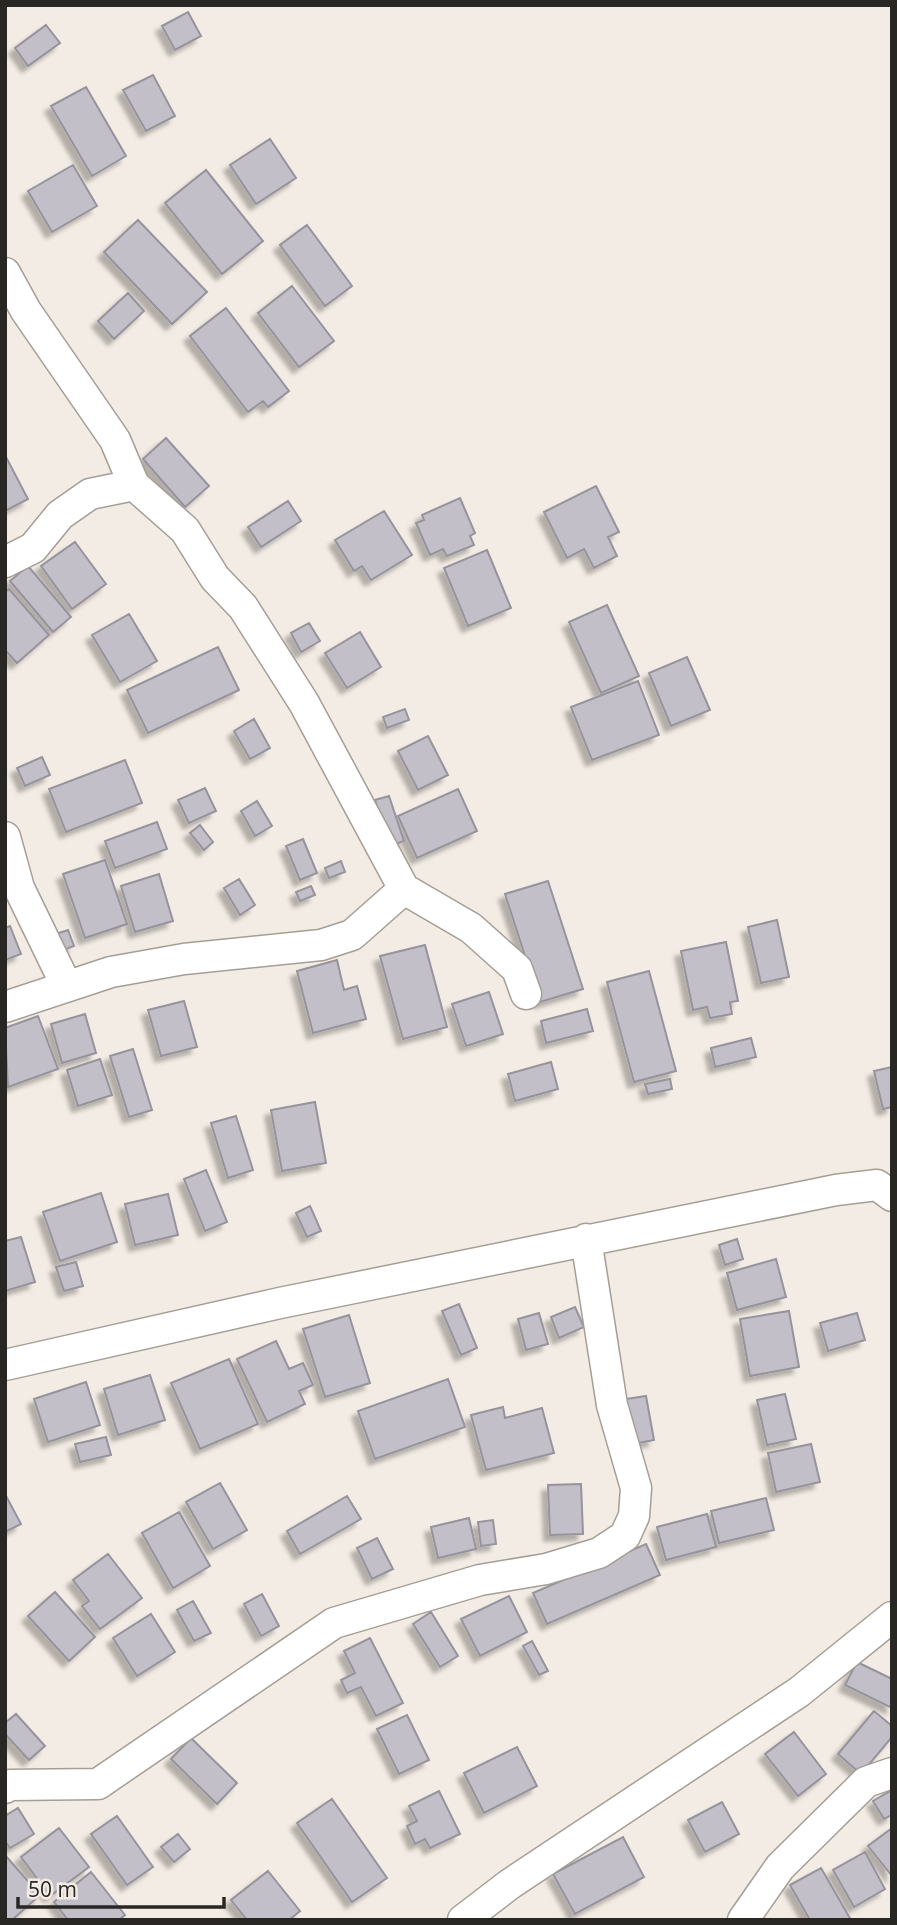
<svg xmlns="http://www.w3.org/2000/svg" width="897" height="1925" font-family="'Open Sans',sans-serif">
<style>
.building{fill:#c2bfc8;stroke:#96939c;stroke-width:2;filter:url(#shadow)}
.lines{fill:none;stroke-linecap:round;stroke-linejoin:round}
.minor-casing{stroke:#a49e96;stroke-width:33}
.minor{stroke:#fff;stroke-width:30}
</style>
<defs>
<filter id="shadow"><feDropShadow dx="-6" dy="6" stdDeviation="2" flood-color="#0004"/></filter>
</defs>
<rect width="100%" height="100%" fill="#f3ece4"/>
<path class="building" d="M188 12 201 36 175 50 162 26Z
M46 25 60 43 28 66 15 48Z
M153 75 175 116 146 131 123 90Z
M86 87 126 156 92 176 51 106Z
M270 139 296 178 256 204 230 165Z
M73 165 97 206 52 232 28 191Z
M206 170 263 241 222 274 165 203Z
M138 220 207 292 172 324 104 252Z
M307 225 352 286 325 306 280 245Z
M292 286 334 341 299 367 258 313Z
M128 293 144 311 114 339 98 321Z
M226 308 289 391 268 407 263 401 248 412 190 336Z
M166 438 209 486 185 507 143 459Z
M6 457 28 499 5 511V458Z
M596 486 619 532 608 537 617 556 594 568 584 549 567 558 544 512Z
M460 498 475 533 470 536 474 545 447 556 443 549 430 555 416 523 424 520 422 515Z
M288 501 301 521 261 547 248 527Z
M384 511 412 555 371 580 362 566 354 571 335 540Z
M75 542 106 584 72 609 41 566Z
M487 550 511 608 468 626 444 568Z
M28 566 71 617 53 632 10 581Z
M9 589 49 635 17 663 5 650V592Z
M607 605 639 676 601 693 569 622Z
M129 614 157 661 120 682 92 635Z
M309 623 320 641 301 652 291 633Z
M360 632 381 667 347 688 325 653Z
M218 647 239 690 148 733 127 690Z
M687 657 710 710 671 726 649 673Z
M638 681 659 735 592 760 571 707Z
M405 709 409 720 387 728 383 717Z
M254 719 270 748 250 759 234 731Z
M428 736 448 775 418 790 398 751Z
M42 757 50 775 25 786 17 768Z
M125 760 142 803 66 832 49 789Z
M205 788 216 811 189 823 178 800Z
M458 789 477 831 417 858 398 816Z
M389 796 404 841 390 846 375 800Z
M257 801 272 826 255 836 241 811Z
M157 822 167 849 115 868 105 841Z
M200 825 213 842 204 850 190 833Z
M303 839 317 873 300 880 286 846Z
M105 860 127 924 85 938 63 874Z
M341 861 345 872 329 878 325 868Z
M159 874 173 921 135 932 121 886Z
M239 879 255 905 240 915 224 888Z
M548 881 583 989 540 1002 505 894Z
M311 886 315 895 300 901 296 892Z
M777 920 789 977 761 983 748 927Z
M10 926 21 954 5 960V928Z
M68 930 74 946 56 953 50 936Z
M726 942 738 1001 730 1002 732 1014 710 1018 707 1007 693 1010 681 951Z
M425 945 447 1027 403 1039 380 956Z
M337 960 344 990 357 986 366 1019 313 1033 297 971Z
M649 971 676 1071 634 1082 607 982Z
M489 992 503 1034 466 1046 452 1004Z
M184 1001 197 1047 161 1056 148 1010Z
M587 1009 593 1031 546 1043 541 1021Z
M85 1014 96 1053 62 1063 51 1024Z
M38 1016 58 1069 8 1087 5 1028Z
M751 1038 756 1057 715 1067 711 1048Z
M133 1049 152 1110 129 1117 110 1056Z
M100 1059 112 1095 78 1106 67 1070Z
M551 1062 558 1089 515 1101 508 1074Z
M892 1067V1107L883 1109 874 1071Z
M670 1079 672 1089 648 1094 645 1084Z
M315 1102 326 1163 282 1171 271 1110Z
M236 1116 253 1170 228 1178 211 1123Z
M206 1170 227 1222 205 1231 184 1179Z
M101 1193 117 1242 60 1261 43 1212Z
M168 1194 178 1235 135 1245 125 1204Z
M310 1206 321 1231 307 1237 296 1213Z
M21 1237 35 1282 5 1291V1241Z
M737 1239 743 1259 725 1265 719 1245Z
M776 1259 786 1297 737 1310 727 1273Z
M76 1262 83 1286 64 1291 56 1267Z
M459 1304 477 1348 461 1355 442 1311Z
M575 1307 584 1327 559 1338 551 1317Z
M789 1311 799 1367 750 1376 740 1319Z
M539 1313 548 1344 526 1350 518 1319Z
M857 1313 865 1340 828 1351 820 1323Z
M349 1315 370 1383 325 1397 303 1329Z
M276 1341 289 1369 303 1363 313 1385 299 1391 305 1404 267 1422 237 1359Z
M229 1359 258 1424 200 1449 171 1383Z
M150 1375 165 1420 118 1435 104 1389Z
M448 1379 465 1427 375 1459 358 1411Z
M86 1382 100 1425 48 1442 34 1399Z
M785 1394 796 1439 767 1445 757 1400Z
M646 1396 654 1440 633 1444 626 1399Z
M503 1407 505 1418 542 1408 554 1453 486 1470 471 1415Z
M106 1437 111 1455 80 1462 75 1444Z
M811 1444 820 1482 776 1492 768 1453Z
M220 1483 247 1530 213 1549 186 1502Z
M581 1484 583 1534 550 1535 548 1485Z
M5 1494 21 1524 5 1532Z
M347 1496 361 1519 300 1554 287 1531Z
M766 1498 774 1530 719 1543 711 1511Z
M179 1512 210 1566 173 1588 142 1533Z
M707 1514 716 1547 666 1560 657 1527Z
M469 1518 476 1549 438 1558 431 1527Z
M493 1520 496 1544 481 1546 478 1522Z
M377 1538 393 1569 372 1579 357 1548Z
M646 1544 660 1575 547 1624 533 1593Z
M108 1554 142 1598 100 1629 82 1606 89 1601 73 1580Z
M55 1592 95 1637 69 1661 28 1616Z
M262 1594 279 1626 261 1636 244 1604Z
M509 1596 527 1632 480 1656 461 1619Z
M193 1601 211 1633 194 1641 177 1610Z
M431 1612 458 1656 440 1667 413 1624Z
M151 1614 175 1652 137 1676 113 1638Z
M370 1638 403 1703 376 1716 361 1687 347 1693 341 1680 355 1673 344 1651Z
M532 1641 548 1671 539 1675 523 1646Z
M857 1662 892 1679V1708L845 1685Z
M874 1711 892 1726V1737L861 1774 838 1754Z
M16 1714 45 1746 29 1760 5 1734V1723Z
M407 1715 429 1760 399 1774 377 1729Z
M794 1732 826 1774 798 1796 765 1754Z
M191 1738 237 1783 217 1804 171 1759Z
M517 1747 537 1786 484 1813 464 1773Z
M892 1790V1815L884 1819 873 1801Z
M439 1791 460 1834 430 1848 425 1839 415 1844 407 1826 417 1821 409 1806Z
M332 1799 387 1878 352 1902 297 1823Z
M722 1802 739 1834 705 1852 688 1820Z
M18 1808 34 1834 10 1848 5 1841V1816Z
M117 1816 153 1867 127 1885 91 1834Z
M59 1828 89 1867 50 1896 21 1857Z
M892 1828V1876L868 1846Z
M178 1834 190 1849 174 1862 161 1847Z
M623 1837 644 1877 575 1914 553 1874Z
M865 1852 885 1889 854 1907 833 1870Z
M5 1855 40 1895 12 1920H5Z
M821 1868 851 1920H810L790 1885Z
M268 1871 300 1911 289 1920H247L231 1900Z
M91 1872 125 1915 119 1920H68L54 1902Z"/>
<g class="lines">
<defs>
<path id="minor" d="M5 273 26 311 115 440 134 485 185 530 215 578 243 607 304 703 404 889 471 928 517 969 526 994
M5 562 33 548 60 515 90 494 134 485
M5 837 19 888 66 985
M5 1007 111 972 184 959 321 945 352 935 404 889
M5 1365 280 1303 836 1190 877 1185 892 1196
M5 1788 9 1785 98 1784 334 1623 480 1580 546 1569 599 1553 625 1536 634 1516 636 1488 612 1405 586 1239
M463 1920 510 1884 799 1692 892 1617
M743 1920 780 1867 866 1782 892 1773"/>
</defs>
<use href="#minor" class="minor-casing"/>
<use href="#minor" class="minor"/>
</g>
<rect width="897" height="1925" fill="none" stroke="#292724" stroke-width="14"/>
<path d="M18 1897v10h206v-10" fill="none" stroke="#292724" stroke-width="3.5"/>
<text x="28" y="1897" font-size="21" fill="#292724" stroke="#f3ece4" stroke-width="5" paint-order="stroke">50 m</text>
</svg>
